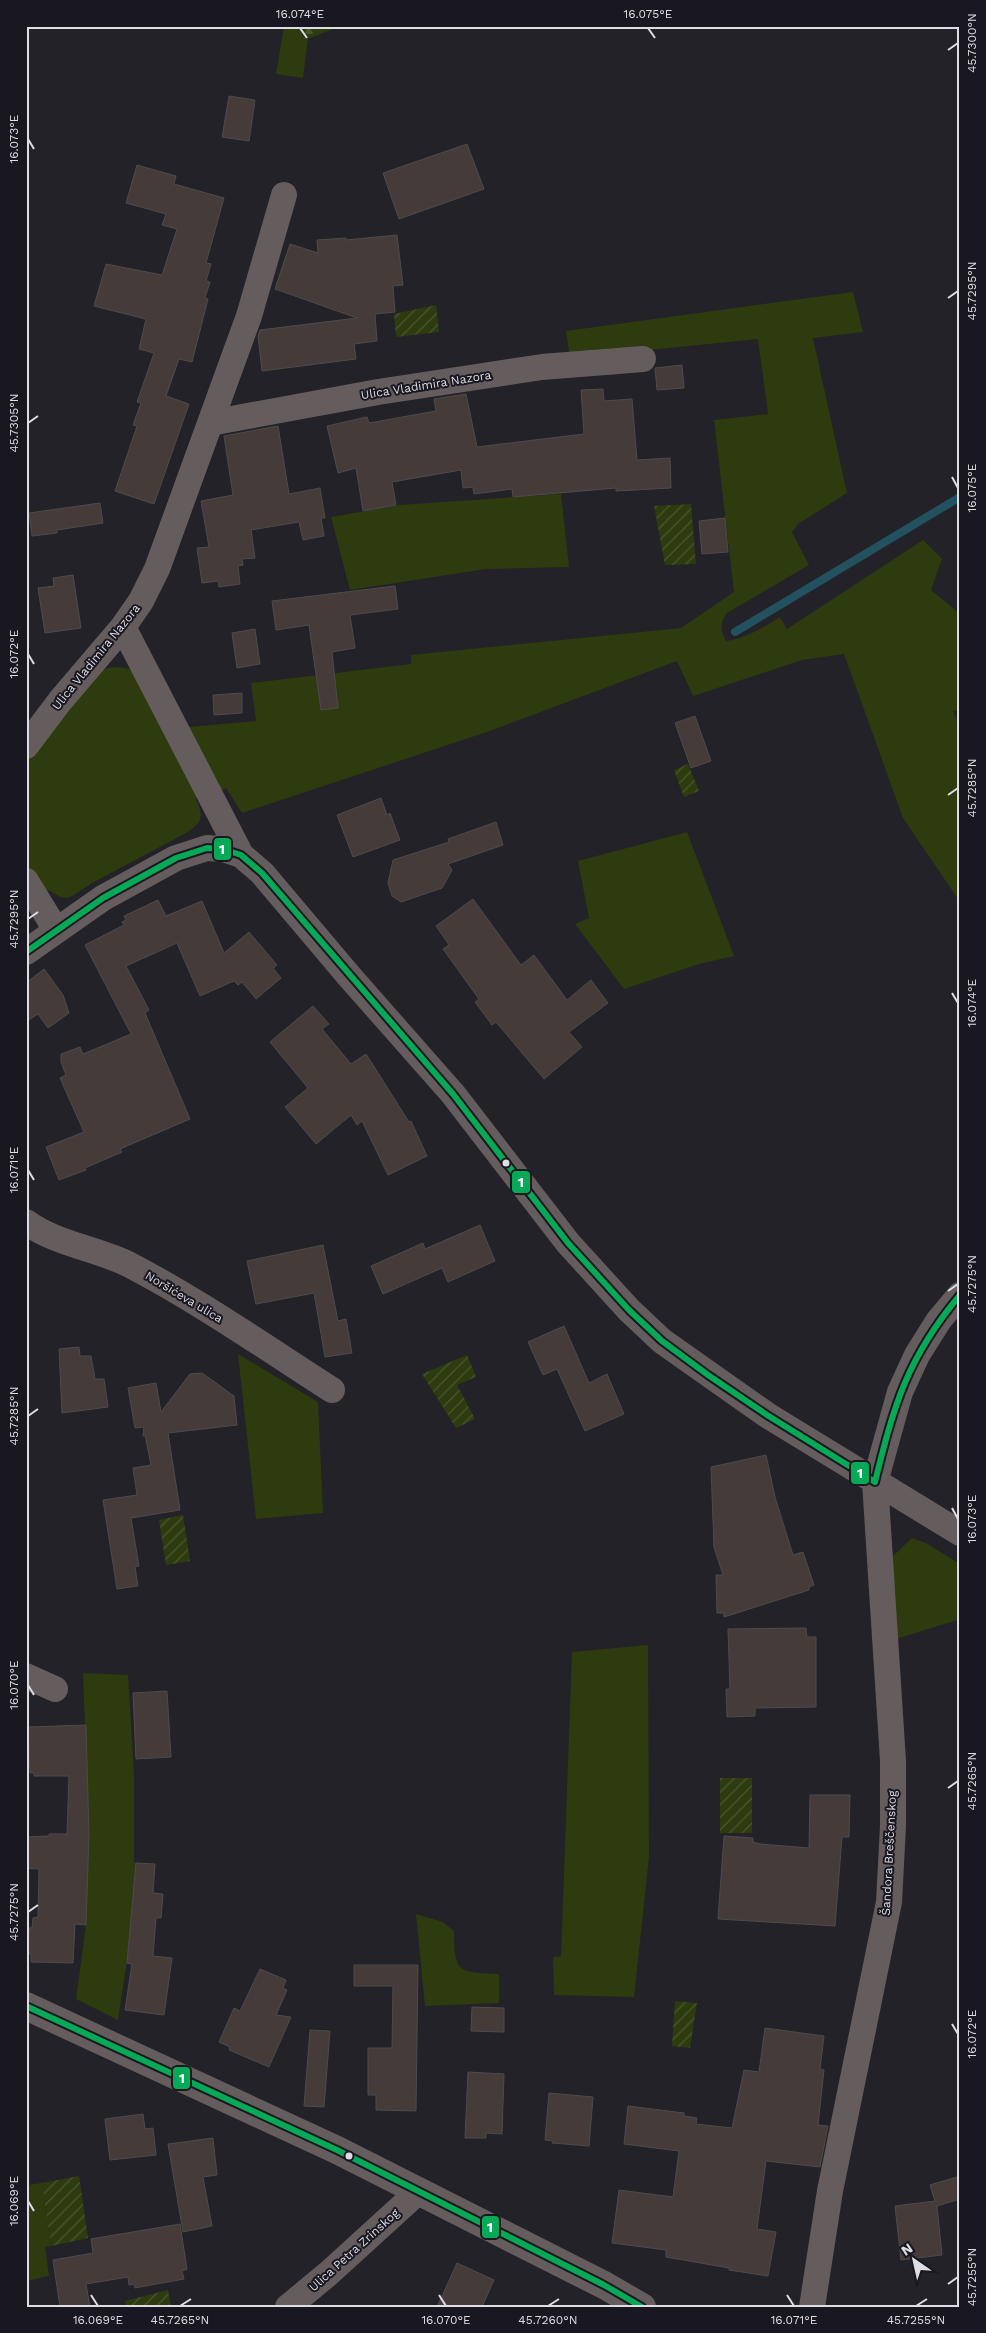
<svg xmlns="http://www.w3.org/2000/svg" width="986" height="2333" font-family="'Work Sans',sans-serif">
<style>
.green{fill:#2d3b0e}
.forest{fill:url(#forest-firs)}
.garden{fill:url(#garden-furrows)}
.lines{fill:none;stroke-linecap:round;stroke-linejoin:round}
.stream{stroke:#22525f;stroke-width:8}
.building{fill:#453c3a;stroke:#4d4b4c}
.minor{stroke:#655c5e;stroke-width:26}
.tertiary{stroke:#655c5e;stroke-width:28}
.bus-1-casing{stroke:#191720;stroke-width:10}
.bus-1{stroke:#06aa56;stroke-width:6}
.ticks{fill:none;stroke:#dedde4;stroke-width:2}
.bus-dot{fill:#dedde4;stroke:#191720;stroke-width:2}
.labels{text-anchor:middle;dominant-baseline:central;stroke-width:4;stroke-linejoin:round;paint-order:stroke}
.street-label{font-size:12px;fill:#dedde4;stroke:#191720}
.line-badge{stroke:#191720;stroke-width:2}
.badge-label{font-size:14px;text-anchor:middle;font-weight:bold;fill:#fff}
.neatline{fill:none;stroke:#dedde4;stroke-width:2}
.ticks-label{font-size:12px;text-anchor:middle;fill:#dedde4}
</style>
<defs>
<pattern id="forest-firs" width="22" height="20" patternUnits="userSpaceOnUse" patternTransform="scale(1.25)"><rect width="22" height="20" fill="#2d3b0e"/><path d="M5 1l3.5 6h-7zM16 11l3.5 6h-7z" fill="#4b5731"/></pattern>
<pattern id="garden-furrows" width="10" height="10" patternUnits="userSpaceOnUse" patternTransform="scale(1.25)"><rect width="10" height="10" fill="#2d3b0e"/><path d="M-1 1l2-2M0 10L10 0M9 11l2-2" fill="none" stroke="#4b5731"/></pattern>
</defs>
<rect width="100%" height="100%" fill="#232228"/>
<path class="green" d="M284 26H303L302 41 308 38 303 78 276 74Z
M853 292 863 332 813 338 847 493 798 524 792 532 809 565 727 613C720 623 720 630 726 641 746 638 764 627 780 617L787 629 923 540 942 559 931 590 960 614V710L953 711 960 728V902L903 818 844 654 802 660 693 696 677 661 490 731 242 813 226 788 220 791 188 727 256 721 251 683 411 664V655L681 628 734 592 714 420 768 414 758 339 570 358 566 331Z
M561 494 569 567 486 569 350 590 331 517 400 505Z
M118 667 130 669 138 675 201 795 196 799C203 817 204 820 188 832L92 883 74 895 67 898 60 897 48 890 43 894 26 866V761L97 673 107 668Z
M687 832 734 956 699 964 624 989 575 924 589 918 578 861Z
M238 1354 318 1402 323 1513 256 1519Z
M912 1538 926 1543 960 1564V1619L896 1639 892 1557Z
M648 1645 649 1857 634 1997 554 1995 553 1957 561 1956 572 1652Z
M83 1673 128 1675 134 1774V1862L136 1863 128 1954 118 2020 76 1999 86 1925 89 1835Z
M416 1914 443 1922 454 1931C454 1974 459 1972 499 1974V2003L425 2006Z
M42 2183 51 2246 45 2247 49 2276 26 2281V2185Z"/>
<path class="forest" d="M303 26H341L302 41Z"/>
<path class="garden" d="M436 305 439 332 396 337 394 314Z
M691 504 696 564 665 565 654 506Z
M688 764 699 791 684 797 674 770Z
M467 1355 476 1377 457 1385 475 1419 456 1428 422 1374Z
M183 1515 190 1561 166 1565 159 1520Z
M720 1778H752V1833H720Z
M675 2001 697 2003 690 2048 672 2046Z
M79 2176 88 2238 51 2246 42 2183Z
M168 2290 171 2307H126L125 2301Z"/>
<g class="lines">
<path class="stream" d="M735 632 960 497"/>
</g>
<path class="building" d="M229 96 255 100 249 141 222 137Z
M467 144 484 189 399 219 383 173Z
M137 165 176 176 174 184 224 198 206 263 211 264 206 281 210 282 205 298 208 299 192 362 179 359 166 396 189 404 154 504 115 491 137 426 133 425 141 403 137 402 154 353 139 349 146 319 94 306 106 264 162 275 177 229 162 225 166 214 126 203Z
M397 235 403 285 393 286 395 312 375 314 377 341 354 344 356 359 262 371 258 336 260 330 357 318 275 289 290 244 318 253 317 240 346 238V240Z
M682 365 684 388 657 390 655 368Z
M603 389 604 401 632 399 637 460 670 458 671 488 616 491V488L513 497 512 489 474 494 473 487 463 488 461 470 392 482 396 505 363 511 356 468 338 473 327 426 367 417 369 423 436 411 434 399 466 394 477 447 584 434 581 390Z
M278 426 289 494 320 488 325 518H321L324 536 303 540 299 522 251 530 255 558 242 559 243 565 238 566 240 584 219 587 218 581 202 583 197 548 209 547 201 501 233 495 224 436Z
M100 503 103 523 57 530V533L32 536 29 513Z
M725 518 728 552 702 554 699 521Z
M73 575 81 628 45 633 38 588 54 586 53 578Z
M395 586 398 609 350 615 355 648 332 652 338 708 321 710 309 625 276 630 272 601Z
M255 629 260 664 237 668 232 633Z
M242 693V713L214 715 213 695Z
M695 716 711 761 691 768 675 723Z
M381 798 387 815 390 813 400 840 353 857 337 815Z
M496 822 503 845 448 864 452 870 442 888 401 902 392 896 388 883 393 860 449 842 448 839Z
M473 899 521 965 534 955 567 1000 591 980 608 1003 569 1032 582 1047 544 1079 496 1022 492 1025 475 1002 479 999 443 949 449 945 436 926Z
M158 900 166 916 202 901 224 953 249 932 277 965 273 968 281 978 256 999 242 982 238 985 234 981 200 996 177 943 126 966 149 1010 145 1013 190 1119 120 1149 122 1152 85 1168 86 1170 59 1180 46 1147 84 1132 60 1078 66 1075 61 1062V1054L80 1047 83 1054 131 1034 85 945 124 925 122 922 126 920 124 916Z
M44 969 63 995 69 1013 48 1028 38 1014 26 1022V983Z
M313 1006 329 1024 322 1029 351 1064 366 1054 409 1122 411 1121 427 1156 388 1175 362 1121 357 1125 351 1115 316 1144 285 1107 308 1088 270 1042Z
M480 1225 495 1261 448 1282 442 1268 383 1294 371 1266 423 1243 425 1249Z
M323 1245 338 1321 346 1319 352 1353 325 1357 314 1293 256 1304 247 1261Z
M564 1326 589 1383 607 1374 624 1414 585 1431 557 1369 543 1375 528 1342Z
M79 1347 80 1356H91L95 1379H104L108 1407 62 1413 59 1349Z
M202 1373 234 1396 237 1425 168 1433 180 1510 131 1518 139 1566 135 1567 138 1586 117 1589 103 1500 137 1495 133 1468 151 1465 145 1435 143 1436 144 1427 135 1428 128 1388 156 1383 161 1412 190 1374Z
M766 1455 775 1497 793 1555 803 1552 814 1585 809 1587V1590L724 1617V1613H717L716 1575H723L714 1547 711 1467Z
M806 1628 807 1637H816V1707L755 1708V1716L727 1717 726 1689H730L728 1629Z
M167 1691 171 1757 136 1759 133 1693Z
M86 1725 89 1835 86 1925 75 1924 73 1963 31 1962V1954H28L29 1928H32L33 1918 38 1917 39 1869 26 1868V1837L49 1836V1834H67L69 1776H34V1773H30L28 1727Z
M810 1795H850L849 1837H842L835 1926 718 1919 724 1836 753 1838V1842L760 1844 809 1848Z
M136 1863 155 1864 153 1893 163 1894 161 1918H156L153 1956 172 1958 164 2015 125 2010 132 1964 127 1963Z
M354 1965H418L416 2111 376 2110V2095H368V2048H392L393 1986H354Z
M260 1969 286 1980 283 1988 287 1990 276 2015 291 2017 269 2067 229 2050 230 2047 219 2042 234 2008 240 2011Z
M472 2007 504 2008V2032L471 2031Z
M765 2028 824 2036 820 2069 824 2070 818 2125 828 2126 820 2167 766 2161 757 2229 776 2232 768 2276 729 2270V2268L666 2257V2250L612 2243 619 2190 673 2197 679 2151 624 2144 628 2106 684 2113V2116L697 2118 696 2124 732 2128 744 2070 759 2072Z
M310 2030 330 2031 324 2107 304 2106Z
M468 2072 504 2074 502 2134 486 2133V2138H465Z
M549 2093 593 2097 589 2146 552 2143 553 2141 545 2140Z
M143 2114 145 2129 153 2128 156 2155 110 2160 105 2119Z
M213 2138 217 2175 203 2177 212 2226 183 2232 168 2144Z
M960 2176V2199L937 2206 942 2255 901 2260 895 2206 935 2201 930 2185Z
M180 2224 187 2269 182 2271 184 2279 135 2288 134 2284 129 2285 128 2277 86 2284 90 2307H60L53 2260 93 2253 91 2239Z
M457 2263 494 2280 482 2307H437Z"/>
<g class="lines">
<path class="minor" d="M210 423 378 392 542 367 643 359
M123 627 241 855
M26 746 60 701 123 627 141 601 157 569 249 316 284 195
M26 881 56 930
M26 952 103 898 176 858 207 848 223 849 241 855 262 873 349 976 453 1094 568 1243 629 1310 662 1341 767 1415 960 1533
M26 1222C56 1244 95 1248 128 1264 199 1301 265 1347 332 1390
M26 1676 55 1689
M288 2307 329 2273 419 2191
M812 2307 830 2191 889 1902 893 1826V1761L875 1482 900 1392 917 1355 939 1320 960 1295"/>
<path class="tertiary" d="M26 2006 337 2150 604 2285 642 2307"/>
<defs>
<path id="bus-1" d="M26 952 103 898 176 858 207 848 223 849 241 855 262 873 453 1094 568 1243 629 1310 662 1341 708 1375 767 1415 875 1482C894 1405 907 1358 960 1295
M26 2006 337 2150 604 2285 642 2307"/>
</defs>
<use href="#bus-1" class="bus-1-casing"/>
<use href="#bus-1" class="bus-1"/>
</g>
<path class="ticks" d="M300 28 307 38M648 28 655 38M948 50 958 43M28 139 34 149M948 298 958 291M28 423 38 416M952 477 958 488M28 654 34 664M948 795 958 788M28 919 38 912M952 993 958 1003M28 1170 34 1180M948 1291 958 1284M28 1416 38 1409M952 1508 958 1519M28 1685 34 1695M948 1788 958 1781M28 1912 38 1905M952 2024 958 2034M28 2201 34 2211M948 2284 958 2277M91 2295 98 2306M439 2295 446 2306M787 2295 794 2306M180 2306 191 2299M548 2306 559 2299M916 2306 927 2299"/>
<g class="bus-dot">
<circle cx="506" cy="1163" r="4.5"/>
<circle cx="349" cy="2156" r="4.5"/>
</g>
<g class="labels">
<g class="street-label">
<text transform="translate(426 385) rotate(-9)">Ulica Vladimira Nazora</text>
<text transform="translate(96 657) rotate(-51)">Ulica Vladimira Nazora</text>
<text transform="translate(184 1297) rotate(31)">Noršićeva ulica</text>
<text transform="translate(889 1853) rotate(-87)">Šandora Breščenskog</text>
<text transform="translate(354 2250) rotate(-42)">Ulica Petra Zrinskog</text>
</g>
</g>
<g class="line-badge">
<rect x="213" y="837" width="19" height="24" rx="5" fill="#06aa56"/>
<rect x="511" y="1170" width="20" height="24" rx="5" fill="#06aa56"/>
<rect x="850" y="1461" width="20" height="24" rx="5" fill="#06aa56"/>
<rect x="172" y="2066" width="19" height="24" rx="5" fill="#06aa56"/>
<rect x="481" y="2215" width="19" height="24" rx="5" fill="#06aa56"/>
</g>
<g class="badge-label">
<text x="222" y="854">1</text>
<text x="521" y="1187">1</text>
<text x="860" y="1478">1</text>
<text x="182" y="2083">1</text>
<text x="490" y="2232">1</text>
</g>
<rect width="986" height="2333" fill="none" stroke="#191720" stroke-width="55"/>
<g transform="translate(914 2260) rotate(326)" stroke="#191720" stroke-width="4" paint-order="stroke">
<path d="M0-4L9 19L0 12L-9 19Z" fill="#dedde4"/>
<text y="-8" font-size="14" font-weight="bold" text-anchor="middle" fill="#dedde4">N</text>
</g>
<rect x="28" y="28" width="930" height="2278" class="neatline"/>
<g class="ticks-label">
<text x="300" y="18">16.074°E</text>
<text x="648" y="18">16.075°E</text>
<text transform="translate(972 43) rotate(-90)" y="4">45.7300°N</text>
<text transform="translate(14 139) rotate(-90)" y="4">16.073°E</text>
<text transform="translate(972 291) rotate(-90)" y="4">45.7295°N</text>
<text transform="translate(14 423) rotate(-90)" y="4">45.7305°N</text>
<text transform="translate(972 488) rotate(-90)" y="4">16.075°E</text>
<text transform="translate(14 654) rotate(-90)" y="4">16.072°E</text>
<text transform="translate(972 788) rotate(-90)" y="4">45.7285°N</text>
<text transform="translate(14 919) rotate(-90)" y="4">45.7295°N</text>
<text transform="translate(972 1003) rotate(-90)" y="4">16.074°E</text>
<text transform="translate(14 1170) rotate(-90)" y="4">16.071°E</text>
<text transform="translate(972 1284) rotate(-90)" y="4">45.7275°N</text>
<text transform="translate(14 1416) rotate(-90)" y="4">45.7285°N</text>
<text transform="translate(972 1519) rotate(-90)" y="4">16.073°E</text>
<text transform="translate(14 1685) rotate(-90)" y="4">16.070°E</text>
<text transform="translate(972 1781) rotate(-90)" y="4">45.7265°N</text>
<text transform="translate(14 1912) rotate(-90)" y="4">45.7275°N</text>
<text transform="translate(972 2034) rotate(-90)" y="4">16.072°E</text>
<text transform="translate(14 2201) rotate(-90)" y="4">16.069°E</text>
<text transform="translate(972 2277) rotate(-90)" y="4">45.7255°N</text>
<text x="98" y="2324">16.069°E</text>
<text x="180" y="2324">45.7265°N</text>
<text x="446" y="2324">16.070°E</text>
<text x="548" y="2324">45.7260°N</text>
<text x="794" y="2324">16.071°E</text>
<text x="916" y="2324">45.7255°N</text>
</g>
</svg>
